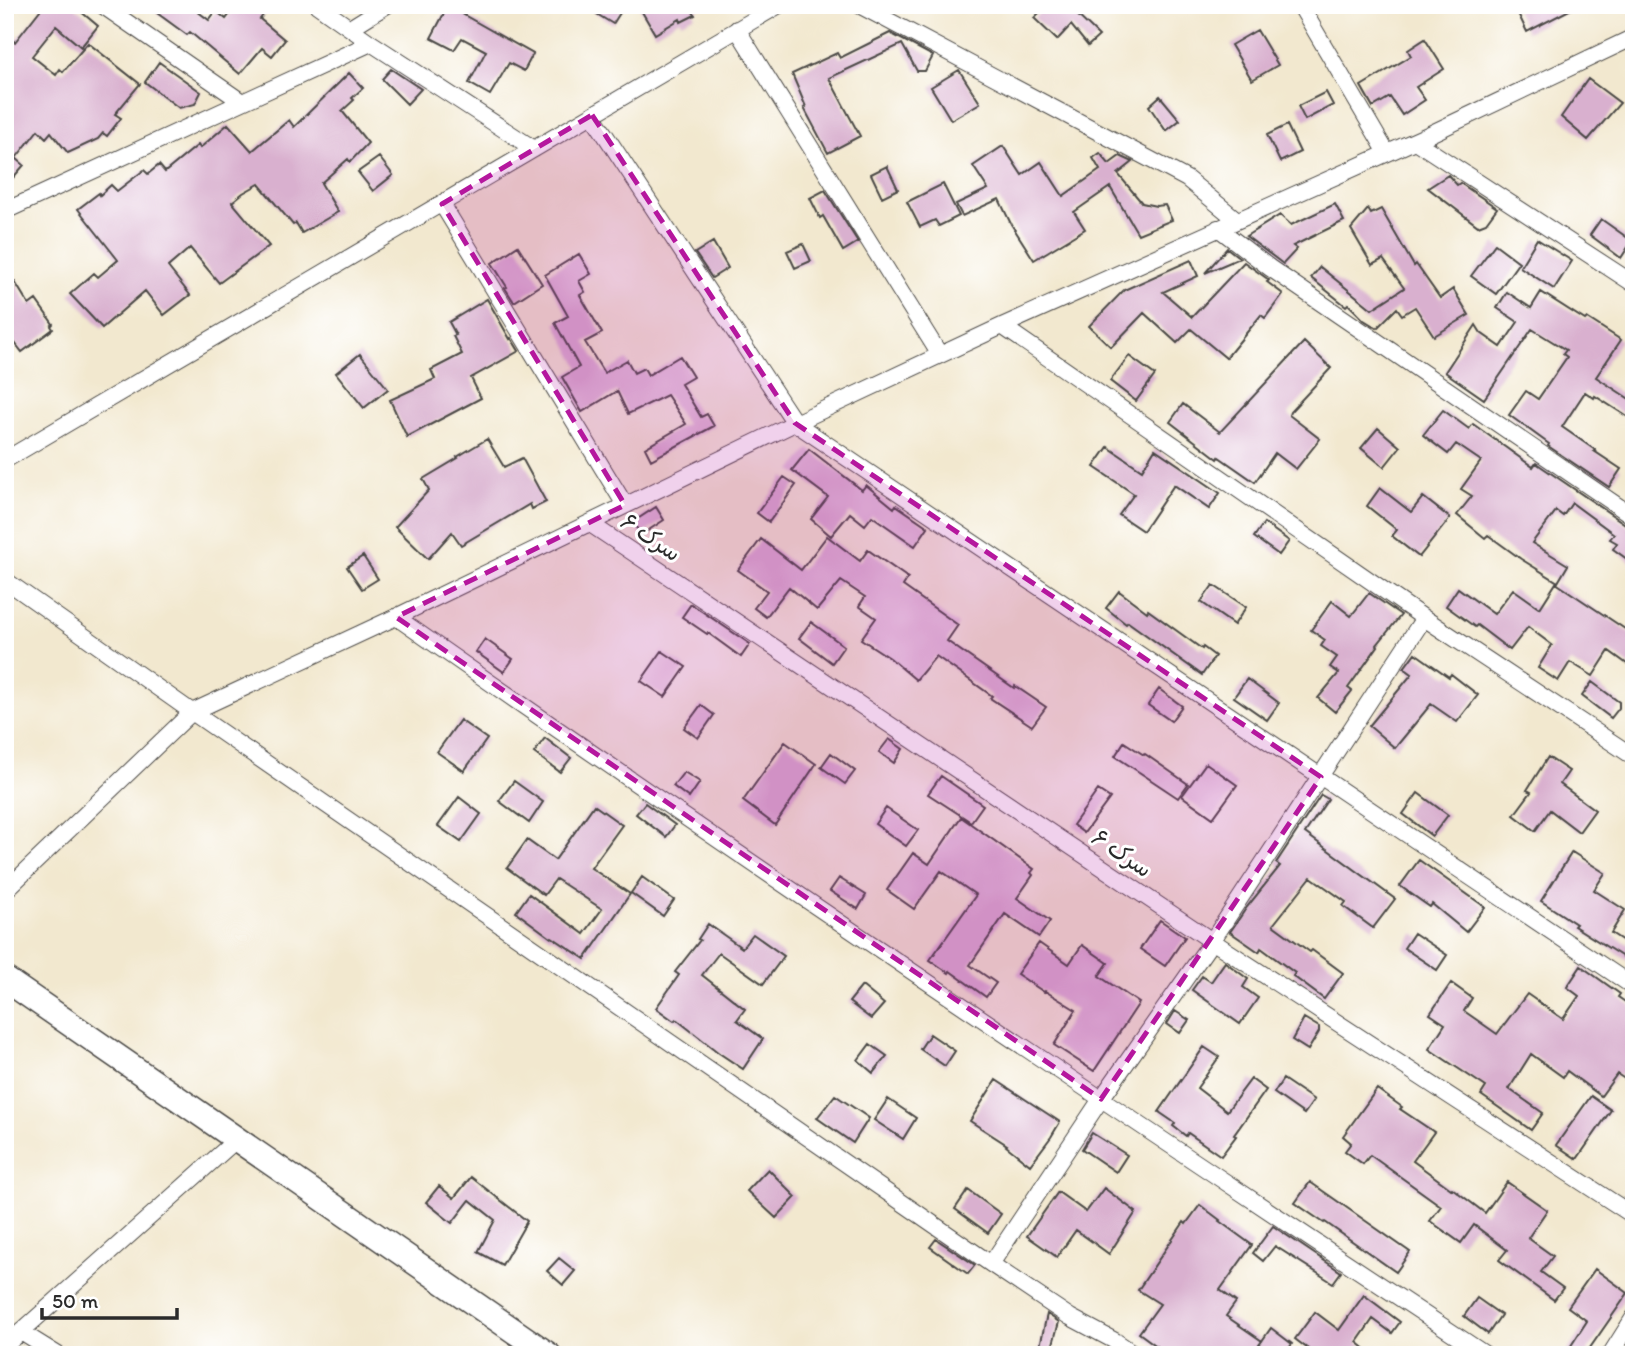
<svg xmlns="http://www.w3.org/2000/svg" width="1639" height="1360" font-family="Itim,'Playpen Sans Arabic',sans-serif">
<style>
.building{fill:#d9b0cf}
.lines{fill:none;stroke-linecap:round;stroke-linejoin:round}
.minor-casing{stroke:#494744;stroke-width:18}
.primary-casing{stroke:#494744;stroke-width:27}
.minor{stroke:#fff;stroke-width:16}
.primary{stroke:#fff;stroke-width:24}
.marked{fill:#b5179e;fill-opacity:0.2;stroke:#b5179e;stroke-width:5;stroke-dasharray:14 9;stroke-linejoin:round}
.labels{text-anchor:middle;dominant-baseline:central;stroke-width:6;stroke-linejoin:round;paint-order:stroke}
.street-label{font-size:23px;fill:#2b2b2b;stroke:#fff}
</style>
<rect width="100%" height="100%" fill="#fff"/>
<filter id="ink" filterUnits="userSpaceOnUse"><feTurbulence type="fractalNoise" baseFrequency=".0143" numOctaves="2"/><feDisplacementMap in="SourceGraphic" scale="14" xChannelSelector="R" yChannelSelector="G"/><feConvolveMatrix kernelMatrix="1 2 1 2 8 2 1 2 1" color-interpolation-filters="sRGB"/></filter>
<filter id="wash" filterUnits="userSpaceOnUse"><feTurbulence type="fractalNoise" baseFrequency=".00686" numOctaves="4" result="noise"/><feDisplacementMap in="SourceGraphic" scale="28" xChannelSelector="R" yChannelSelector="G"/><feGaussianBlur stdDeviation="1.57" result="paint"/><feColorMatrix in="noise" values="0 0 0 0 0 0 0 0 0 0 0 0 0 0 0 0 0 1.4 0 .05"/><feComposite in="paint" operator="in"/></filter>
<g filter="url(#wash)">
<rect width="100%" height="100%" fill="#f2e8cf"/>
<g id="blocks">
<path class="building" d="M44 5H73L98 26 81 47 56 26 32 56 56 75 60 69 63 72 88 43 140 84 115 114 121 118 107 136 103 133 98 139 68 153 51 132 46 138 38 130 16 158 24 165 5 187V80L11 72 5 67V35L15 42Z
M146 5H189L209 20 216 11 226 19 237 5H271L260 19 285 40 272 56 262 48 240 74 190 32 187 35Z
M582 5H625L613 24Z
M638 5H704L693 12 695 15 681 22 680 19 655 34Z
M1047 5H1067L1099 36 1088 46 1071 25 1057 40 1034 18Z
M1514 5H1579L1527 32Z
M448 6 533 54 524 71 509 63 490 95 469 83 486 51 462 38 454 50 431 38Z
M1257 30 1278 65 1252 80 1231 45Z
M890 33 933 56 925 71H917L902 44 829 78 860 136 828 153 804 108 806 107 792 74 837 53 840 58Z
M1425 39 1444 69 1416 87 1425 100 1402 115 1390 97 1373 107 1361 86 1411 56 1408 50Z
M159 62 201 92 195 104 179 108 145 82Z
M391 69 421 89 407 104 382 79Z
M959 70 980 103 951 120 931 87Z
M349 73 363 88 352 98 354 100 342 111 368 143 350 162 348 159 321 183 338 212 302 233 296 223 293 225 259 184 243 193 232 202 269 246 219 283 190 248 168 267 190 295 164 315 145 291 102 328 70 294 94 273 98 277 118 260 78 209 99 193 100 195 111 185 117 191 144 170 148 174 159 165 165 172 198 145 200 148 228 124 252 151 289 120 294 127Z
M1588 79 1620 103 1588 140 1561 117Z
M1326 92 1333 105 1305 120 1298 106Z
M1160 96 1180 120 1166 131 1149 106Z
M1287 125 1300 152 1280 162 1267 135Z
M1003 146 1022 175 1041 162 1063 196 1100 170 1093 158 1100 153 1109 164 1120 156 1133 162 1118 174 1142 203 1156 206 1165 205 1172 220 1138 234 1110 187 1074 212 1085 229 1034 260 1011 224 999 199 962 216 956 204 988 189 973 166Z
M379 157 393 175 373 191 358 172Z
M887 166 898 189 882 197 871 174Z
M1448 175 1457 185 1460 183 1497 208 1486 223 1478 226 1428 188Z
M943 184 959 216 939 226 935 220 920 227 907 202Z
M825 190 858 242 843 251 823 216 820 218 810 198Z
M1335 204 1344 221 1293 246 1297 249 1283 264 1246 236 1280 215 1291 225Z
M1368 209 1371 214 1381 209 1414 266 1416 264 1440 298 1453 289 1469 315 1434 336 1415 307 1402 315 1397 308 1377 328 1364 320 1348 304 1346 306 1311 278 1320 267 1372 309 1404 288 1383 259 1372 265 1351 229Z
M1601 219 1632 241 1621 258 1590 235Z
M1537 239 1572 261 1554 289 1520 267Z
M713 242 728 268 712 278 695 253Z
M803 244 811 261 795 268 787 251Z
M1495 244 1519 262 1496 294 1471 276Z
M518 246 542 284 514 302 505 288 507 287 492 263Z
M1227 248 1240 258 1205 273Z
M579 254 591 274 579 281 585 292 580 295 602 333 585 342 604 373 627 360 634 373 644 368 648 375 680 356 693 377 681 384 701 417 707 414 714 426 651 460 645 448 686 424 667 395 628 414 617 391 582 412 562 377 579 367 555 323 568 316 545 275Z
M1191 260 1198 276 1163 292 1192 317 1244 262 1269 280 1267 282 1283 294 1265 318 1261 315 1226 358 1191 329 1177 343 1144 313 1111 347 1089 326 1124 290Z
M15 282 29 305 36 300 53 324 51 326 53 329 22 352 5 330V288Z
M1507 292 1531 308 1541 292 1585 320 1587 318 1621 340 1596 377 1634 402V421L1595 396 1594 398 1585 392 1562 427 1595 450 1594 451 1621 469 1609 487 1548 446 1549 444 1509 415 1526 391 1538 399 1567 357 1563 354 1566 350 1532 329 1484 399 1445 372 1476 325 1481 333 1501 347 1518 322 1497 308Z
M487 299 510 339 511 338 519 351 471 378 481 398 407 437 390 400 435 379 431 370 462 354 453 336 456 335 449 322Z
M1304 342 1331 368 1290 412 1289 415 1320 439 1296 469 1275 453 1255 482 1219 457 1218 459 1170 422 1183 404 1220 432Z
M360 354 388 389 364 408 336 373Z
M1129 356 1155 375 1136 401 1110 381Z
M1443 410 1469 429 1473 424 1533 467 1536 463 1634 530V564L1613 549 1617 543 1610 539 1614 534 1572 503 1563 516 1556 511 1532 543 1568 565 1558 582 1521 559 1488 535 1485 538 1457 515 1472 496 1461 489 1481 461 1456 444 1448 454 1423 435Z
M1378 428 1400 447 1384 467 1361 448Z
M487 439 504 467 522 458 546 502 532 509 530 504 461 545 452 532 428 559 395 527 429 490 423 479 458 458 457 457Z
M1108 447 1142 470 1155 449 1220 493 1209 509 1174 485 1143 531 1119 515 1134 494 1094 467Z
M809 449 862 490 866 485 894 508 896 505 928 527 915 546 872 516 865 525 850 513 831 536 811 519 828 497 792 470Z
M784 477 796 485 769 522 757 513Z
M1380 488 1411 512 1423 497 1450 518 1419 557 1392 536 1397 530 1367 506Z
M656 507 664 520 641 535 633 522Z
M1264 523 1289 541 1279 555 1254 537Z
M827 536 860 561 868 550 908 578 903 586 958 625 947 641 1014 688 1015 686 1046 707 1032 726 990 698 992 696 936 656 916 680 890 658 861 639 876 618 859 606 865 597 841 581 817 610 789 587 766 617 754 608 767 591 738 570 761 539 801 570Z
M363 556 378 579 362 589 347 567Z
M1556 583 1634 635V669L1609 651 1593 676 1570 662 1558 681 1538 668 1552 645 1528 627 1510 650 1477 625 1475 627 1446 606 1458 588 1494 614 1513 589 1540 608Z
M1213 585 1246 607 1234 625 1201 602Z
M1119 591 1147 612 1148 610 1202 649 1203 647 1215 656 1202 675 1128 622 1126 624 1106 608Z
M1369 593 1401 615 1377 645 1378 646 1348 688 1352 691 1335 712 1318 698 1339 673 1330 667 1337 657 1321 646 1325 640 1311 630 1332 601 1351 616Z
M691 604 750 644 741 657 708 633 707 634 682 617Z
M811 622 844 646 832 663 799 638Z
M485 639 513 659 504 672 476 652Z
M662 651 686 667 665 697 641 681Z
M1415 653 1449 677 1451 674 1478 695 1457 722 1431 704 1395 748 1369 726 1412 674 1404 668Z
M1247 679 1279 703 1267 720 1234 697Z
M1592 682 1619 702V708L1611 718 1582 696Z
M1159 689 1182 706 1171 721 1148 705Z
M701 705 714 715 698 738 684 728Z
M460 720 487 739 464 771 437 752Z
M545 738 571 758 560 772 534 753Z
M889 739 903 749 894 763 879 752Z
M785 742 816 764 775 825 743 801Z
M1124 742 1144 755 1145 754 1188 784 1178 798 1115 756Z
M831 753 855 771 845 784 821 767Z
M1548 757 1569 771 1560 784 1595 810 1579 832 1550 810 1535 831 1514 815 1531 792 1527 790Z
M1206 763 1237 785 1213 818 1182 796Z
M684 772 700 782 689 798 673 786Z
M941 776 983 805 971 822 928 794Z
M514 781 543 802 529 823 499 801Z
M1098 790 1110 798 1084 833 1073 825Z
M1418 793 1448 815 1432 836 1403 814Z
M1321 795 1328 799 1305 833 1395 899 1373 928 1343 906 1346 902 1311 877 1273 925 1310 952 1312 950 1343 973 1324 999 1293 976 1295 973 1261 948 1259 952 1230 932 1247 907 1280 866 1276 863Z
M459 797 481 814 461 842 438 826Z
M645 803 675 825 666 837 636 814Z
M594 805 622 825 591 868 630 894 585 959 552 937 551 938 516 912 529 894 584 934 602 909 556 879 544 895 507 868 527 840 555 860Z
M886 808 918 830 906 846 875 824Z
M961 817 1034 869 1031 873 1033 875 1017 898 1050 921 1039 937 1005 914 970 965 996 983 986 997 950 971 949 973 930 960 976 895 941 871 914 909 887 890 913 853 929 864Z
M1572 852 1605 873 1594 890 1625 910 1611 933 1634 948V964L1574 926 1576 924 1541 901Z
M1419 860 1485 907 1466 932 1432 904 1430 907 1400 886Z
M642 877 674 900 663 916 631 893Z
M839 878 866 895 858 909 830 891Z
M1160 920 1185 937 1165 966 1140 949Z
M708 924 742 948 753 934 784 956 763 984 719 953 702 975 745 1009 737 1020 763 1039 743 1069 719 1053 676 1019 674 1021 656 1008 679 975 675 972 700 940 698 939Z
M1414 933 1447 955 1437 970 1404 948Z
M1039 943 1069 964 1082 945 1108 963 1099 976 1139 1003 1094 1071 1054 1045 1076 1010 1045 991 1044 992 1017 974Z
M1225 962 1248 979 1243 987 1258 998 1240 1024 1192 990 1202 976 1211 982Z
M1581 966 1620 994 1618 997 1634 1008V1085L1617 1074 1601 1096 1567 1071 1563 1077 1531 1054 1509 1089 1543 1113 1531 1130 1481 1095 1486 1087 1429 1049 1445 1024 1430 1014 1451 983 1472 998 1464 1011 1497 1034 1527 994 1563 1019 1579 996 1567 987Z
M862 986 884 1004 871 1019 849 1002Z
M1175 1011 1189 1020 1180 1033 1167 1024Z
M1304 1018 1319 1027V1032L1308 1050 1292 1040Z
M930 1034 955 1051 945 1066 920 1049Z
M870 1044 887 1056 873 1073 858 1060Z
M1204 1047 1219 1057 1197 1088 1227 1111 1251 1079 1266 1090 1234 1135 1236 1136 1221 1156 1188 1133 1186 1136 1173 1126 1175 1123 1159 1112Z
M1283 1079 1314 1100 1304 1114 1274 1093Z
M996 1080 1060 1122 1051 1137 1030 1165 1006 1146 1007 1145 970 1121Z
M1377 1089 1402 1107 1400 1109 1434 1132 1413 1161 1451 1189 1452 1188 1485 1213 1507 1182 1547 1210 1528 1238 1553 1256 1541 1272 1563 1288 1554 1300 1499 1260 1507 1250 1474 1225 1461 1243 1430 1221 1441 1206 1370 1155 1363 1164 1345 1151 1351 1143 1343 1136Z
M835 1095 869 1118 853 1143 817 1118Z
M1591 1096 1611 1110 1577 1159 1556 1145Z
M888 1099 916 1118 903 1139 874 1120Z
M1092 1133 1127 1155 1116 1172 1082 1149Z
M768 1169 796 1197 776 1218 747 1191Z
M471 1177 527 1221 502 1265 478 1252 495 1220 470 1200 452 1223 426 1202 439 1186 454 1198Z
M1310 1182 1410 1252 1396 1272 1325 1222 1324 1223 1295 1203Z
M1104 1188 1136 1212 1109 1254 1076 1230 1057 1257 1027 1236 1058 1192 1086 1212Z
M968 1190 1001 1214 988 1233 955 1209Z
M1200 1205 1220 1220 1219 1221 1252 1245 1220 1290 1236 1302 1226 1316 1262 1341 1251 1355H1169L1139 1333 1160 1304 1138 1290 1184 1222 1186 1224Z
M1273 1226 1341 1272 1333 1283 1275 1246 1263 1261 1253 1253Z
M936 1239 975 1265 968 1274 930 1247Z
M559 1258 575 1271 563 1285 547 1271Z
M1595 1269 1628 1293 1585 1355H1565L1587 1321 1568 1307Z
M1364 1295 1400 1322 1392 1333 1373 1319 1357 1342 1373 1355H1316L1295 1339 1315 1312 1339 1330Z
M1477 1298 1501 1315 1488 1334 1464 1316Z
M1047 1314 1059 1322 1050 1355H1038Z
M1271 1328 1292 1344 1284 1355H1266L1257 1348Z"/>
</g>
</g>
<g filter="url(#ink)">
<use href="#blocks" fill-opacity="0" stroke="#494744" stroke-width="2"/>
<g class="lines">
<defs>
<path id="minor" d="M102 5 242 102
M317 5 371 43 534 149
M859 5 1187 179 1237 220
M1300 5 1387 153
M350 28 387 5
M737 29 940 355
M592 115 795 423 1634 987
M1415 141 1634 284
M442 204 625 505
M5 211 371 43
M1218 228 1270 268 1634 517
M1002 326 1424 618 1634 757
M5 460 779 5
M589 523 1212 941 1634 1216
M5 580 192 712 991 1264 1070 1317 1115 1341 1136 1355
M396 617C756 869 1120 1113 1486 1355
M5 891 192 712 396 617 795 423 1002 326 1430 134 1634 37
M991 1264 1101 1099 1212 941 1424 618
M21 1332 58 1355
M5 1346 237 1139
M1610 1355 1634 1317"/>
<path id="primary" d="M5 979 549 1355"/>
</defs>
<use href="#minor" class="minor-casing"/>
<use href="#primary" class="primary-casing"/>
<use href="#minor" class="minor"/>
<use href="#primary" class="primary"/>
</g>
</g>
<path class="marked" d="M592 115 795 423 1321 777 1101 1099 396 617 625 505 442 204Z"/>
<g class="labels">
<g class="street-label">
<text transform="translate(651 537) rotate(34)">سرک ۶</text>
<text transform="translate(1122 853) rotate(34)">سرک ۶</text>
</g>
</g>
<rect width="1639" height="1360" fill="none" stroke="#fff" stroke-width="28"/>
<path d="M42 1308v10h135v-10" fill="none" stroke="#2b2b2b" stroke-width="3.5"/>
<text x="52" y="1308" font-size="21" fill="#2b2b2b" stroke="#ffffff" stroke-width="5" paint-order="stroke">50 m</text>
</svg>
